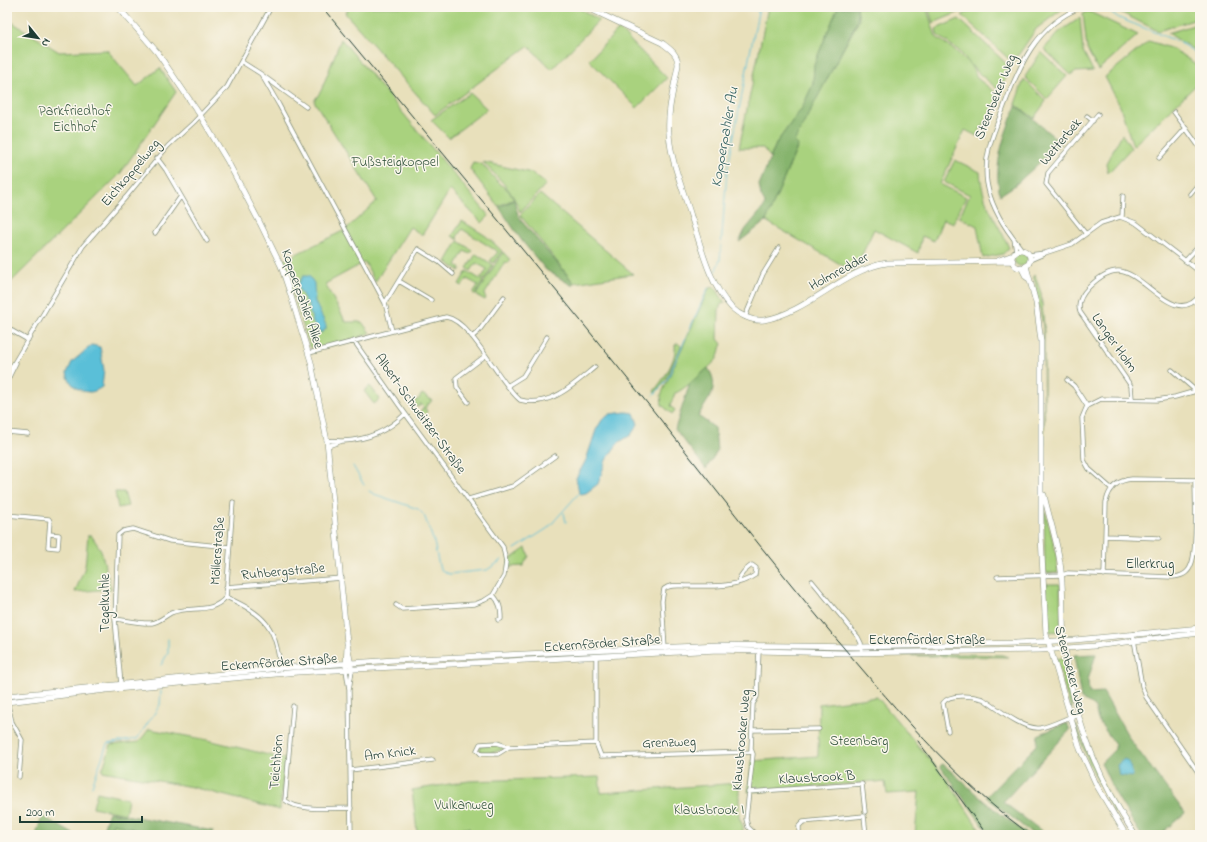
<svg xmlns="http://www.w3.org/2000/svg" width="1207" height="842" font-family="'Indie Flower',sans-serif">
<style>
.green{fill:#a9d27e;stroke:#648859}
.forest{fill:#86b46d;stroke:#527850}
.water{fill:#5abfd8;stroke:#3c7e86}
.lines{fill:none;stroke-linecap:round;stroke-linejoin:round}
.stream{stroke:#5abfd8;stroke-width:1}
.street-casing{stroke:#848e78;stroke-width:5}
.secondary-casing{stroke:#848e78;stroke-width:6}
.street{stroke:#fff;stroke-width:3.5}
.secondary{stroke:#fff;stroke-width:5}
.rail{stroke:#1f3d34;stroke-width:1}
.labels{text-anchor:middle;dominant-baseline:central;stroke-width:3;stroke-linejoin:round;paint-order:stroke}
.street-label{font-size:14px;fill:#1f3d34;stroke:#fbf7ec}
.park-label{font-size:14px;fill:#3b5b43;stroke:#fbf7ec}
.water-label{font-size:15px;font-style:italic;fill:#2e5e5d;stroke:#fbf7ec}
</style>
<rect width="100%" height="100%" fill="#fbf7ec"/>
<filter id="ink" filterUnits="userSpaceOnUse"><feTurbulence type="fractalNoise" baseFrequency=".025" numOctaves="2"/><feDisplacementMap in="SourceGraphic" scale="8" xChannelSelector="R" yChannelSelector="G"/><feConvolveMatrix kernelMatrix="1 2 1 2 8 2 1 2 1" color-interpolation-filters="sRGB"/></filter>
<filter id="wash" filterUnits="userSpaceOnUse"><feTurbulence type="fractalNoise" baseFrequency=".012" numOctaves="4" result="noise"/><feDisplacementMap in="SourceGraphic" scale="16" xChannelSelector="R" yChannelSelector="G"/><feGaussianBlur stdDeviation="0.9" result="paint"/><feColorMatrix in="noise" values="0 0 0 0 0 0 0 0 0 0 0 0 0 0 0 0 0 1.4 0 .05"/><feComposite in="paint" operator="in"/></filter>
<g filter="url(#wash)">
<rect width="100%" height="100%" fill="#e8e0bb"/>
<path class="green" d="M350 7H577L599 20 552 69 528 46 435 115 345 13Z
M768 7H838L814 65 813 84 802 108 777 142 770 157 763 148H739Z
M857 7H926L936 37 957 52 971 66 978 79 1000 96 977 136 965 130 940 184 966 197 953 223 943 219 934 241 922 236 918 253 874 229 854 272 766 221 798 146 793 142 859 20Z
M928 7H972L933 23Z
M980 7H1065L1036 29 1013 63 962 15Z
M1110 7H1200V18L1158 31Z
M1088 11 1138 35 1098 70 1087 49 1083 14Z
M1080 18 1083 51 1093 71 1075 72 1071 75 1044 49 1059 32Z
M7 19 59 52 107 50 137 86 160 68 176 92 120 174 7 286Z
M959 19 1010 67 1000 91 976 71 958 50 937 35 936 29Z
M1200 23V54L1168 33Z
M619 29 667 78 637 108 589 60Z
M341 39 489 216 482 223 450 190 422 235 410 227 375 282 365 262 325 284 346 322H362L370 333 355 339 316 349 310 347 282 261 345 230 377 201 314 101 321 91Z
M1149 41 1173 49 1200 67C1200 74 1196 79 1195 86L1133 146 1120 106 1105 77Z
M1041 52 1067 76 1047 99 1025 77Z
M1024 79 1046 101 1034 118 1015 104Z
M470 93 487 109 449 138 431 120Z
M1122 134 1131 148 1108 173 1106 163Z
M955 160 980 172C983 208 996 217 1009 248L1003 254 983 258 977 226 959 217 970 195 944 182Z
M473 162 482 164 498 182 508 190 514 199 498 206 470 169Z
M483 162 532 173 546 184 520 212C513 190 498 178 483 162Z
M540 194 633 274 574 283 520 215Z
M462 221 486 236 502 251 494 263 490 261 498 252 462 229 457 237 459 240 452 236Z
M458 241 472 250 470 254 464 251 456 265 461 268 460 271 446 262Z
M503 252 510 260 508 263 505 262 484 295 486 298 485 300 476 295Z
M1014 259a7 7 0 1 1 14 0a7 7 0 1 1-14 0Z
M476 254 493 265 484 280 480 277 483 276 487 269 476 263 471 271 467 268Z
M467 271 483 281 475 295 473 293 478 285 467 279 462 286 459 284Z
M1035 275 1041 293 1044 326V446L1043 326 1035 286 1036 285 1033 276Z
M715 287 725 303 721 304 719 310 718 339 722 344C719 348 720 354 717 359 712 365 682 392 675 393L670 406 675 410 672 414 662 405 661 395 709 288Z
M678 343 681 346 666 379 655 393 654 391C663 380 677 360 675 345Z
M370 386 380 399 374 404 364 391Z
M422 394 432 400 429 404H427L428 405 425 408 427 412 424 415 420 412 424 407 420 403V406L416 407 414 400H418Z
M115 492H124L128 506 118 508Z
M1044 506 1056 553 1058 573H1048L1045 571Z
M88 535H91L101 550 111 589 75 592 85 567Z
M526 548 529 556 523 566 508 567 509 560Z
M1045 584H1060L1061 631 1050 632Z
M963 654 1002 655 1008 657 870 655Z
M1056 659H1064L1072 705 1071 710Z
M877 697 948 781 983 835H915L919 792 887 794 885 782 876 783V781L864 782 863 783 748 792 752 761 818 756 819 704Z
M1075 725H1076L1099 778 1117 811 1114 813 1089 763Z
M149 729 208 740 285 759 280 810 192 787 102 771 111 745 139 742Z
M498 744 505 748C498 752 486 755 479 751L480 746Z
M599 777 601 793 739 783V817L743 826V835H470L469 828 417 832 412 790 469 781Z
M97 792 128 799 125 814 93 807Z
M113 823 154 835H109Z"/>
<path class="forest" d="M838 7H857L858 20 794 142 798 145 766 221 739 242 745 230 764 207 765 203 761 196 759 185 777 142 802 108 813 84 814 65Z
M1016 106 1026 113 1061 143 1014 186 1000 195C993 163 1004 136 1016 106Z
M514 200 518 215 524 224 573 282V286L546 270 522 241 499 207Z
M708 368C721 388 708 399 698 416L715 428 717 451 706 469 675 429 690 383Z
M1096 654 1088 680 1089 693 1103 692 1131 741 1185 813 1164 831 1167 835H1141L1115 793 1101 763 1115 749V744L1098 720 1095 708 1090 703 1081 699 1074 655Z
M1067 723 1070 730 1003 802 1047 835H1034L986 797 1037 745 1038 735Z
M943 764 984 801 1028 835H990L940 766Z
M109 812 213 831 212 835H154L113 823 110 831 103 829Z
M42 816 75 835H36Z"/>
<path class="water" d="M303 276H309L314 283 315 302 326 325V329L321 333 313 323 308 305 297 286Z
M92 345 100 347 104 370 102 387C99 389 94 392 90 392 78 392 69 384 67 373L72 362Z
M626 412 634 413 638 424 631 435 618 443 606 460 598 484 586 493 581 494 579 493 576 478 586 460 596 430 602 420 610 414Z
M1124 759 1128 761 1133 775 1131 777 1119 775 1117 765Z"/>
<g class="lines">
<path class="stream" d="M1104 7 1119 18 1179 42 1200 56
M715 272 720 260 727 171 759 7
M654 395 667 380 708 288
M353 466 364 485
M369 491 374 494 418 509 424 515 434 542 439 566 443 572 449 574 487 570 502 560
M564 513 566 522
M515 549 548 528 580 492
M161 665 168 653V639
M92 786 107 744 137 739 160 705 161 691"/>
</g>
</g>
<g filter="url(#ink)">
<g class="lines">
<defs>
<path id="street" d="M242 62 261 74 279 105 385 303
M262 75 306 107
M1174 112 1200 148
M1087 116 1093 121
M157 158 166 170 207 241
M1159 158 1186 128
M1190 194 1200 182
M1122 217 1123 196
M155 233 181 196
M1086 234 1046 184 1048 173 1098 114
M1014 239 1016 251
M1022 250C1019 245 1016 242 1013 238 1001 222 990 202 987 183 983 156 993 134 1003 109 1018 68 1036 24 1082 7
M1029 255 1045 253 1072 244 1101 223 1120 217 1136 223 1200 272
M1030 260 1044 254
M1185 261 1200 245
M399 281 431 300
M745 317 763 274 779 248
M7 328 28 340
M392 331 385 303 418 249 439 262 453 274
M472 337 478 332 504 297
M354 341 399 405 503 547 506 562 504 576 493 595 485 600 475 604 402 609 396 605
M309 353 446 317C472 321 498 382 520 400 550 408 573 385 595 367
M1172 370 1196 391
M7 375 83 246 126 197 168 146 194 122 227 87 271 7
M1067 380 1074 386 1087 406
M7 381 16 363
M507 386 523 376 547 337
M1132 399 1131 386 1080 312C1077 303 1082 294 1089 287 1096 280 1107 271 1118 271 1144 271 1175 329 1200 295
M468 402 457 387 456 378 485 356
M7 432 28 434
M327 441C333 440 337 441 343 441 368 440 388 431 405 414
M328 446 342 441
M1112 489 1089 469 1084 460 1082 418 1087 406 1101 399 1157 400 1175 397 1196 391 1200 392
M469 499 513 486 555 456
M233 502 226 597C264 614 277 626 280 669
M7 515 49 519 50 521 48 547 58 548 59 535 49 534
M1105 536 1159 538
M1104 575 1106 502C1109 488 1118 480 1132 479L1200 480
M997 577 1062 575 1068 573 1171 577C1180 577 1188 574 1191 565 1198 550 1195 498 1195 480
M812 581 858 637 861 643 862 653
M226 587 342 578
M493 595C500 602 501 609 501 619L498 620
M115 619C126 620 140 624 152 623 159 622 165 616 171 613 190 605 211 615 226 597
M1133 634 1142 686 1146 697 1200 775
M665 649 662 601 664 589C670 584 680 586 688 586 709 586 737 588 755 575L756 568 752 565C745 570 740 574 738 582
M596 656V743L601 756 752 752
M346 670 349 689
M121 685 115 619 118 535 123 531 133 529 170 541 229 547
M7 701 12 722 22 740 19 777
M293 706 285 800C298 812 332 808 351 808
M752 730 819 729
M948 731 943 703C949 693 973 696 983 699 997 708 1023 730 1040 728 1052 726 1066 718 1078 714
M509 747 498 754H481L477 750 480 744 497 743 509 747 596 743
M350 770 433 760
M748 792 862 784 865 812
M351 835 349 690 352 670
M756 835 748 827 746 819 753 754 751 749 753 704 757 697 759 650
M799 835V826L803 822 864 816 866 835"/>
<path id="secondary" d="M118 7 157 52 200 115 228 162 260 223 281 266 290 293 311 362 327 441 347 643 351 666
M586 7 662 43C670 49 678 54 678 65 674 88 667 110 669 134 671 162 683 189 691 216 701 246 709 284 731 307 739 315 753 322 764 320 809 312 842 270 887 263L1013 261
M1012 259a9 9 0 1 1 18 0a9 9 0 1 1-18 0Z
M999 260 1013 255
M1026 266 1036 303 1041 341V536L1046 634 1080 749 1097 786 1126 835
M1021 267 1026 277 1029 279
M1044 495C1049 518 1057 540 1060 563 1064 588 1062 614 1064 639 1072 715 1094 772 1135 835
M346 667 347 645
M7 696 280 668 394 660 719 645 862 647 1016 643 1075 640 1200 628
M7 702 106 690 298 672 718 650 844 653 1041 650 1094 646 1200 633"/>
</defs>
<use href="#street" class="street-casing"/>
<use href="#secondary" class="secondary-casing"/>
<use href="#street" class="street"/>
<use href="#secondary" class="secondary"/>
<path class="rail" d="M322 7C435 144 549 280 660 419 728 505 795 592 867 675 917 733 968 790 1031 835
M918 741 987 835"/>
</g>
</g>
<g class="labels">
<g class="street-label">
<text transform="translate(996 97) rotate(-68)">Steenbeker Weg</text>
<text transform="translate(1061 142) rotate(-50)">Wetterbek</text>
<text transform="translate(131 173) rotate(-50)">Eichkoppelweg</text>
<text transform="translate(839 272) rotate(-28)">Holmredder</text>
<text transform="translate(302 299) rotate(71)">Kopperpahler Allee</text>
<text transform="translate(1114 343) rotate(55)">Langer Holm</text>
<text transform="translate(420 414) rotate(54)">Albert-Schweitzer-Straße</text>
<text transform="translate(218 551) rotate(-86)">Möllerstraße</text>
<text x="1150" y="564">Ellerkrug</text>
<text transform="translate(283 572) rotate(-5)">Ruhbergstraße</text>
<text transform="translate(105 603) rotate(-90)">Tegelkuhle</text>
<text x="927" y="640">Eckernförder Straße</text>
<text transform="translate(602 644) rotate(-4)">Eckernförder Straße</text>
<text transform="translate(279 663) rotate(-4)">Eckernförder Straße</text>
<text transform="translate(1070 670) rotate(75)">Steenbeker Weg</text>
<text transform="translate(742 740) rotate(-85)">Klausbrooker Weg</text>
<text transform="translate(669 743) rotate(-2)">Grenzweg</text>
<text transform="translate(390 754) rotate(-7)">Am Knick</text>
<text transform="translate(277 762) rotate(-85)">Teichhörn</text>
<text transform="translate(817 778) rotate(-3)">Klausbrook B</text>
</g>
<g class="park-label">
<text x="75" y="111">Parkfriedhof<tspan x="75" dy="16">Eichhof</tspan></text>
<text x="395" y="162">Fußsteigkoppel</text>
<text x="859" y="741">Steenbarg</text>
<text x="464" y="805">Vulkanweg</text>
<text x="709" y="810">Klausbrook I</text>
</g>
<g class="water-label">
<text transform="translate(725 137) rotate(-80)">Kopperpahler Au</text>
</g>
</g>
<rect width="1207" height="842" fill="none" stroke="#fbf7ec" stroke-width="24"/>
<g transform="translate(38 38) rotate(120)" stroke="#fbf7ec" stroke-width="3" paint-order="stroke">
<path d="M0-3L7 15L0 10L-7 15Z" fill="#1f3d34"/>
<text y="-6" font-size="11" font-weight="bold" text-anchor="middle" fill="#1f3d34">N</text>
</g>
<path d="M20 816v6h122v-6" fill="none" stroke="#1f3d34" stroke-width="2"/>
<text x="26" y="816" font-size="12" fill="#1f3d34" stroke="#fbf7ec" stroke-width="3" paint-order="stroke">200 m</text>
</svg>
